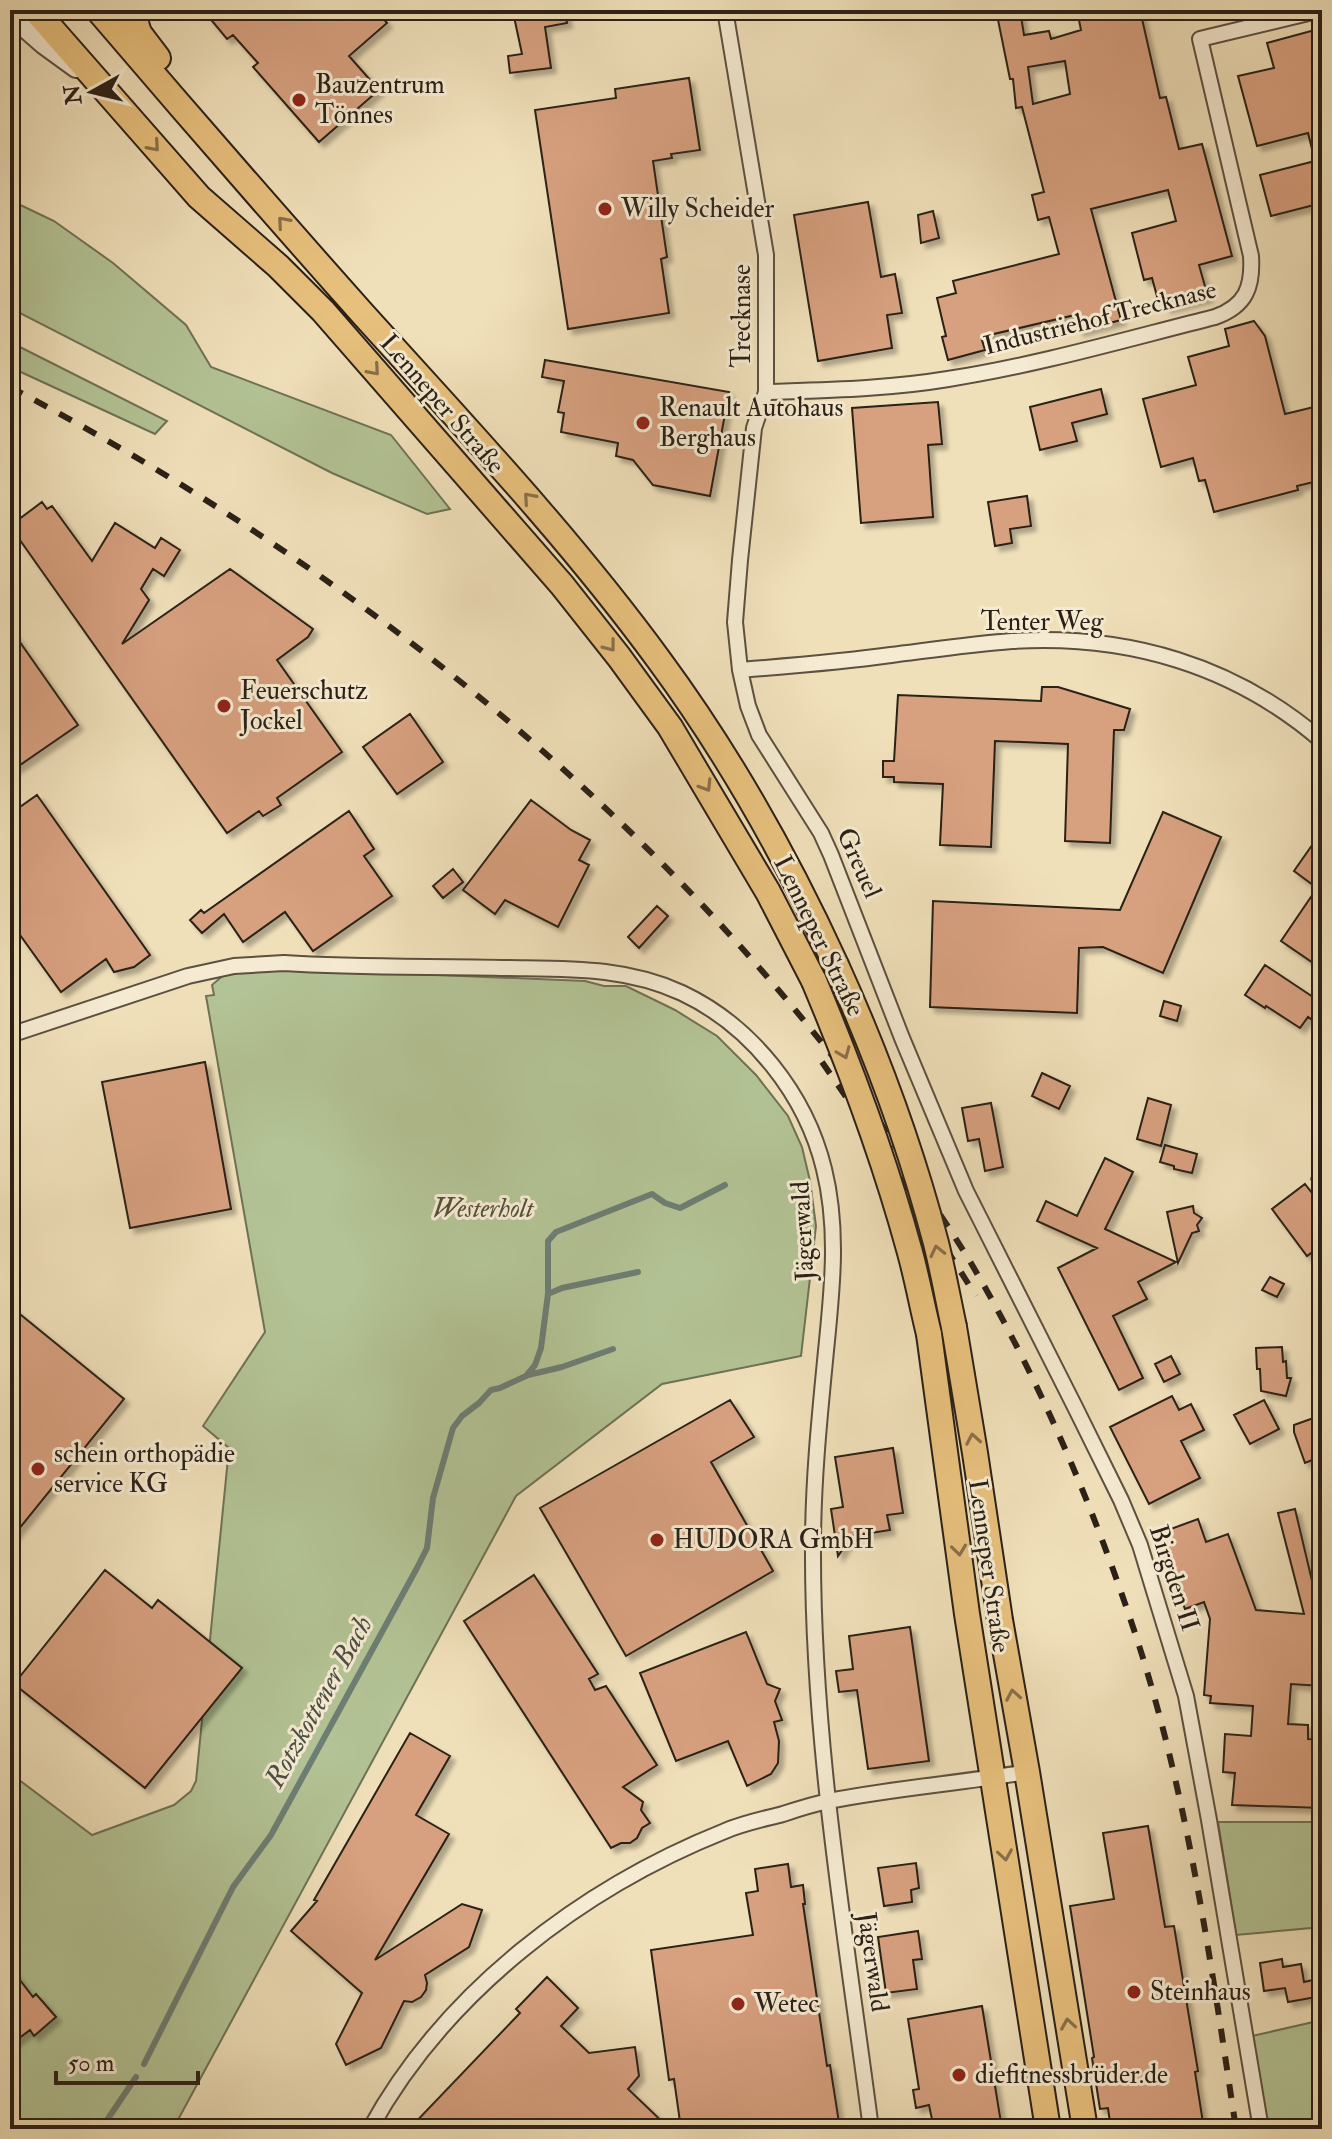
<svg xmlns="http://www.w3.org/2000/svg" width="1332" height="2139" font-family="'IM FELL Double Pica',serif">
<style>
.green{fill:#b3c395;stroke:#6e7256;stroke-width:2}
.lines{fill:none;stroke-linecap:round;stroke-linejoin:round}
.stream{stroke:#6d7e74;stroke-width:6}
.building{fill:#d7a07f;stroke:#2a2017;stroke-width:2;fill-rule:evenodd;filter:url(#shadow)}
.minor-casing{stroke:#5c5040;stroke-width:18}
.tertiary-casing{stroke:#5c5040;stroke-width:22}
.primary-casing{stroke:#2a2017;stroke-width:28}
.minor{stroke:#f5ebd2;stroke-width:14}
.tertiary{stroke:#f5ebd2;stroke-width:18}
.primary{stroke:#e8c07d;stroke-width:24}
.rail{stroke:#2a2017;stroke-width:6;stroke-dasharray:14 14;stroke-linecap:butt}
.primary-bridge-casing{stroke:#2a2017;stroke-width:28;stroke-linecap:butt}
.primary-bridge{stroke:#e8c07d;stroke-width:24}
.oneway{stroke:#89704a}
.poi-dot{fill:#8f2418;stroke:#f5ebd2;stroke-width:3}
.labels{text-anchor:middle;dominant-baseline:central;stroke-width:6;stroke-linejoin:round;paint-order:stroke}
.poi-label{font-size:26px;fill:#2a2017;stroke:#f5ebd2;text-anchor:start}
.street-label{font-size:26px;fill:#2a2017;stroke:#f5ebd2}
.park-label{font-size:26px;font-style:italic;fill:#53513d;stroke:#f5ebd2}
.water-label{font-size:28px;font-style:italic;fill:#4c4f46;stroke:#f5ebd2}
</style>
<defs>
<filter id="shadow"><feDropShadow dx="5" dy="5" stdDeviation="2" flood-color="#0004"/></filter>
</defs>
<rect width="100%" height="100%" fill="#f0e0ba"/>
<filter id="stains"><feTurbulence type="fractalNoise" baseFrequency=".0025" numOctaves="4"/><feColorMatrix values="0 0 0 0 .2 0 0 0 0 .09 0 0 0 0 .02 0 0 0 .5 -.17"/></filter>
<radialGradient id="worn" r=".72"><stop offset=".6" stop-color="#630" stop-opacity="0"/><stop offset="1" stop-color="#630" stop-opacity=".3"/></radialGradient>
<path class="green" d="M10 200 54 221 113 263 186 325 211 367 391 435 450 509 427 514 332 473 10 308Z
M10 342 167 421 155 434 10 367Z
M316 970 585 981 604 986H626L675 1010 717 1036 756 1075 788 1116 802 1147 810 1181 816 1226 801 1356 662 1384 516 1496 173 2129H10V1773L92 1835 174 1805 191 1791 196 1781 229 1448 203 1426 265 1332 206 996 214 995 212 985 227 972Z
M1218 1822H1322V1927L1236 1935Z
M1322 2020V2129H1266L1252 2036Z"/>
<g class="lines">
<path class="stream" d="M1313 1179 1322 1191
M548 1294 562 1288 638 1272
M528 1375 562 1367 613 1349
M144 2064 233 1887 271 1835 417 1568 427 1548 433 1498 453 1428 462 1416 479 1403 491 1390 500 1388 526 1376 535 1365 541 1348 548 1294V1241L556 1232 652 1194 665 1203 680 1208 725 1185
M101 2129 136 2077"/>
</g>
<path class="building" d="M203 10H376L387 23 349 56 379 90 319 142 253 67 258 63 233 35 227 39Z
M522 10H565L567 23 545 27 551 68 510 73 508 56 522 54 513 12Z
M996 10H1020L1024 35 1049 31 1051 39 1081 30 1077 10H1140L1160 98 1166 97 1179 149 1202 144 1232 256 1199 265 1208 297 1166 308 1164 299 1158 300 1152 278 1144 280 1132 233 1176 221 1168 190 1091 209 1121 320 1079 331 1075 315 981 337 985 350 948 360 942 337 946 336 937 298 956 293 953 281 1059 254 1049 217 1038 220 1032 195 1044 192 1022 107 1016 108 1013 79H1010ZM1065 61 1070 94 1033 104 1028 67Z
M1322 28V203L1271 216 1260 175 1315 161 1308 133 1257 146 1238 76 1274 68 1267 43Z
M689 78 700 150 671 154 672 158 653 161 667 257 661 259 669 313 568 329 535 110 616 98 615 89Z
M868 202 881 277 895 274 902 313 887 315 892 348 818 361 794 215Z
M933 211 939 238 921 243 918 215Z
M1254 321 1265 336 1285 414 1314 407 1322 442V480L1297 486 1298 490 1214 512 1205 480 1199 481 1193 458 1161 467 1143 399 1196 385 1188 357 1229 346 1225 329Z
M545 360 729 392 710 496 653 485 633 460 616 456 618 443 561 432 564 413 558 412 564 381 542 377Z
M1101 389 1107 414 1072 423 1077 441 1040 450 1030 407Z
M938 402 942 444 928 445 933 517 861 523 852 408Z
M1027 496 1031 526 1010 529 1012 543 995 546 988 502Z
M42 502 47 509 52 506 92 561 115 523 155 548 161 538 180 550 164 576 153 569 141 589 149 600 122 644 230 569 313 629 308 637 277 660 342 752 277 798 281 805 263 816 259 811 227 833 10 526Z
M10 628 78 725 10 772Z
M1042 687H1058L1130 709 1124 730H1114L1110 843 1065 841 1068 744 995 741 991 847 940 845 943 784 894 782V777H883V761H894L898 695 1041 701Z
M410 714 443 762 397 794 363 747Z
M37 795 150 955 134 967 114 972 106 959 61 992 10 921V814Z
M531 800 571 830 590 840 579 860 589 865 558 927 505 900 495 914 463 890Z
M349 811 374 849 364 856 392 896 313 951 285 912 243 942 224 914 202 933 190 920 201 910 204 913Z
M1163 812 1221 837 1163 973 1103 947 1079 948 1077 1013 930 1007 933 901 1120 910Z
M1322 831V969L1281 941 1317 888 1294 871Z
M453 869 463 882 443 898 433 886Z
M657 906 668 916 639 948 628 937Z
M1265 965 1322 1003V1027L1308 1017 1300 1028 1266 1006 1265 1008 1245 995Z
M1164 1001 1181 1006 1177 1021 1160 1016Z
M205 1062 231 1209 130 1228 102 1082Z
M1042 1073 1070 1086 1059 1109 1032 1096Z
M1148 1098 1171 1105 1161 1146 1137 1139Z
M991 1103 1003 1167 985 1171 979 1139 968 1141 962 1108Z
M1165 1145 1197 1154 1192 1173 1174 1169V1166L1160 1162Z
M1105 1158 1133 1172 1105 1229 1176 1262 1138 1282 1147 1299 1113 1316 1143 1378 1119 1390 1058 1268 1097 1248 1037 1221 1046 1201 1077 1216Z
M1305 1184 1322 1206V1245L1307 1256 1272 1209Z
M1193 1206 1194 1213 1202 1218 1197 1225 1199 1231 1192 1233 1178 1263 1167 1212Z
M1270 1277 1284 1284 1277 1297 1262 1290Z
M10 1306 124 1399 10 1540Z
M1282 1347 1283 1362 1286 1361 1287 1378H1291L1286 1396 1261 1391 1260 1369H1257L1256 1348Z
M1171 1356 1180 1374 1164 1382 1155 1364Z
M1172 1396 1179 1410 1191 1404 1204 1430 1181 1441 1200 1478 1149 1504 1110 1427Z
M730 1400 754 1437 711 1462 773 1571 626 1656 540 1508Z
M1264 1400 1279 1429 1250 1444 1234 1415Z
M1322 1415V1456L1305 1463 1294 1432V1425Z
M893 1448 903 1513 887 1515 890 1530 852 1536 838 1556 831 1509 843 1507 835 1457Z
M1295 1509 1322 1623V1686L1291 1684 1288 1724 1308 1725V1739L1322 1740V1808L1232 1805 1235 1773 1223 1772 1225 1734 1251 1736 1253 1706 1210 1703 1211 1696 1204 1695 1210 1619 1204 1602 1185 1609 1157 1534 1198 1519 1206 1542 1228 1534 1256 1610 1304 1614 1278 1513Z
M105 1570 152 1608 158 1600 242 1668 145 1788 14 1684Z
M534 1575 598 1674 589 1679 595 1690 606 1686 657 1765 623 1787 643 1802 641 1810 650 1823 642 1828 637 1838 630 1843H621L611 1848 464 1621Z
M910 1627 929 1761 868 1769 857 1690 839 1692 836 1671 853 1669 849 1636Z
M746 1632 767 1684 780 1689 775 1701 782 1720 774 1722 779 1741 778 1763 771 1774 747 1786 728 1741 676 1761 640 1673Z
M410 1733 450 1756 416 1815 449 1834 375 1960 462 1904 482 1910 469 1947 425 1975 427 1983 426 1990 421 1997 412 2002 404 2001 381 2048 346 2065 336 2044 362 1993 291 1931 317 1901 314 1900Z
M1148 1826 1165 1927 1174 1926 1198 2071 1195 2072 1204 2129H1111L1108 2108 1100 2109 1092 2058 1094 2057 1070 1906 1114 1899 1103 1833Z
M916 1863 919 1888 911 1890 912 1902 884 1906 878 1868Z
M788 1864 791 1887 803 1885 805 1904H803L827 2066 830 2065 840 2129H681L674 2079 669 2080 651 1950 753 1935 746 1893 758 1891 755 1869Z
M918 1931 922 1959 913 1960 917 1989 886 1993 878 1937Z
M1282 1959 1283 1967 1301 1964 1304 1982 1322 1978V1996L1288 2002 1285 1988 1264 1991 1260 1963Z
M10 1967 33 1997 36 1994 56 2017 34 2036 30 2030 10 2045Z
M547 1977 578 2008 561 2026 589 2053 635 2047 639 2076 628 2089 670 2129H409L520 2013 516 2009Z
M982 2006 1002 2129H934L929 2105 916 2108 913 2090 919 2089 908 2019Z"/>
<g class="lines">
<defs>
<path id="minor" d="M725 10 766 255V392L754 428 740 560 735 622 740 670 748 706 759 735 821 833 831 855 902 1038 966 1191 1075 1407 1121 1500 1140 1545 1186 1696 1209 1820 1261 2129
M766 392C827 390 888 389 948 379 1038 365 1127 339 1215 317 1246 306 1253 287 1251 256L1200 39 1321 10
M740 670C790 666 841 662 891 655 931 650 972 644 1012 641 1127 634 1234 665 1322 741
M10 1035 188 976 234 966 284 963C359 968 434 966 509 968 569 969 626 967 682 993 752 1026 806 1095 824 1169 840 1233 831 1298 825 1361 819 1422 813 1484 813 1546 812 1742 846 1935 871 2129
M370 2129C445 1992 582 1888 725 1831 743 1823 764 1819 783 1814 798 1809 814 1804 829 1801 895 1788 962 1783 1027 1772"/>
<path id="tertiary" d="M10 15 43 44 76 68"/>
<path id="primary" d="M35 10 199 197 278 266 323 311 562 585 619 657 670 727 768 892 814 981
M98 10C185 112 273 213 362 313 464 426 569 537 659 660 729 755 787 858 836 965
M132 10 139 33 158 58
M954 1327 975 1453 1000 1620 1027 1772 1085 2129
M929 1334 967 1614 1048 2129"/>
</defs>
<use href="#minor" class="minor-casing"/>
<use href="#tertiary" class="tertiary-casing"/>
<use href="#primary" class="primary-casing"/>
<use href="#minor" class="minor"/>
<use href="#tertiary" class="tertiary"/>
<use href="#primary" class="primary"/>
<path class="rail" d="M10 387C329 555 623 784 844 1071 869 1103 890 1139 913 1173 931 1201 950 1229 968 1258 1038 1376 1093 1505 1136 1636 1188 1796 1211 1963 1236 2129
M822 1062 897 1171 976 1296"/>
<defs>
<path id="primary-bridge" d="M836 965C877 1055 911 1148 936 1243 943 1271 948 1299 954 1327
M814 981C851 1069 884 1158 909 1249 917 1277 922 1306 929 1334"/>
</defs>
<use href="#primary-bridge" class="primary-bridge-casing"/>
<use href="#primary-bridge" class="primary-bridge"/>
</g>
<defs><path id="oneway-chevron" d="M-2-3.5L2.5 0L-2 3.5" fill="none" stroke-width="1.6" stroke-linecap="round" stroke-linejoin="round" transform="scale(2)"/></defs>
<g class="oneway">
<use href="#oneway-chevron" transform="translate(154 146) rotate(49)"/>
<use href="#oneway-chevron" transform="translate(283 222) rotate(-131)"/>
<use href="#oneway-chevron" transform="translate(374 370) rotate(49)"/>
<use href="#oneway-chevron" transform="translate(529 498) rotate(-131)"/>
<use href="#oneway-chevron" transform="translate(610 646) rotate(52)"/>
<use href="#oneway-chevron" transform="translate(706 786) rotate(58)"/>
<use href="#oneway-chevron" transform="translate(844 1053) rotate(68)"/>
<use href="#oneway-chevron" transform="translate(937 1251) rotate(-103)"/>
<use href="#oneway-chevron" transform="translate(973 1439) rotate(-100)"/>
<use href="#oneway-chevron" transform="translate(959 1550) rotate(83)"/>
<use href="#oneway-chevron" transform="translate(1013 1695) rotate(-100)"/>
<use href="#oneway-chevron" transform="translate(1005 1855) rotate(81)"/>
<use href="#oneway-chevron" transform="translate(1068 2024) rotate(-99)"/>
</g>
<g class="poi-dot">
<circle cx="299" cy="100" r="8"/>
<circle cx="605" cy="209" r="8"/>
<circle cx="643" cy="423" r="8"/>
<circle cx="224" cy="706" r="8"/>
<circle cx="38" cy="1469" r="8"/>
<circle cx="657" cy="1540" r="8"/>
<circle cx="1134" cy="1992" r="8"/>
<circle cx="738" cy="2004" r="8"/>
<circle cx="959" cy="2075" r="8"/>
</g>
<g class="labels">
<g class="poi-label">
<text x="315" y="85">Bauzentrum<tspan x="315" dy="30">Tönnes</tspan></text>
<text x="621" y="209">Willy Scheider</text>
<text x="659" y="408">Renault Autohaus<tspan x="659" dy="30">Berghaus</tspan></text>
<text x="240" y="691">Feuerschutz<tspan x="240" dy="30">Jockel</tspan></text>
<text x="54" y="1454">schein orthopädie<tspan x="54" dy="30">service KG</tspan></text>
<text x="673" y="1540">HUDORA GmbH</text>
<text x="1150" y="1992">Steinhaus</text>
<text x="754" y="2004">Wetec</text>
<text x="975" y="2075">diefitnessbrüder.de</text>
</g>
<g class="street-label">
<text transform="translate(742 316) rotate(-90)">Trecknase</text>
<text transform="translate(1100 318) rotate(-14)">Industriehof Trecknase</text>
<text transform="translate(442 404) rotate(49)">Lenneper Straße</text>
<text x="1042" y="622">Tenter Weg</text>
<text transform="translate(859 863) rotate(66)">Greuel</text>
<text transform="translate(819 936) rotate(64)">Lenneper Straße</text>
<text transform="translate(803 1231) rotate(-93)">Jägerwald</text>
<text transform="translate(989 1566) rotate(82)">Lenneper Straße</text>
<text transform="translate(1174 1578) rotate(72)">Birgden II</text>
<text transform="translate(873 1962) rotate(82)">Jägerwald</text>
</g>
<g class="park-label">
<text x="483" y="1209">Westerholt</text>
</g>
<g class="water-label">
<text transform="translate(319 1702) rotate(-61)">Rotzkottener Bach</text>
</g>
</g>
<rect width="1332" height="2139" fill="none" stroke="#f0e0ba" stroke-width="40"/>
<rect x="12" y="12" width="1308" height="2115" fill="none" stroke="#2a2017" stroke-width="4"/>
<rect x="20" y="20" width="1292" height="2099" fill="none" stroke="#2a2017" stroke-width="2"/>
<g transform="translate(92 92) rotate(262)" stroke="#f5ebd2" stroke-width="6" paint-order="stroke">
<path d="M0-6L14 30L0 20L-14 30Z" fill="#2a2017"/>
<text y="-12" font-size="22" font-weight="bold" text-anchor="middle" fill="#2a2017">N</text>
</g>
<path d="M56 2071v12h142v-12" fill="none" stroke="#2a2017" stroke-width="4"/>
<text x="68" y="2071" font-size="24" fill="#2a2017" stroke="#f5ebd2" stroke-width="6" paint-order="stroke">50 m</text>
<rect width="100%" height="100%" filter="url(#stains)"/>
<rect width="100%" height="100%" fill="url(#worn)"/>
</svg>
